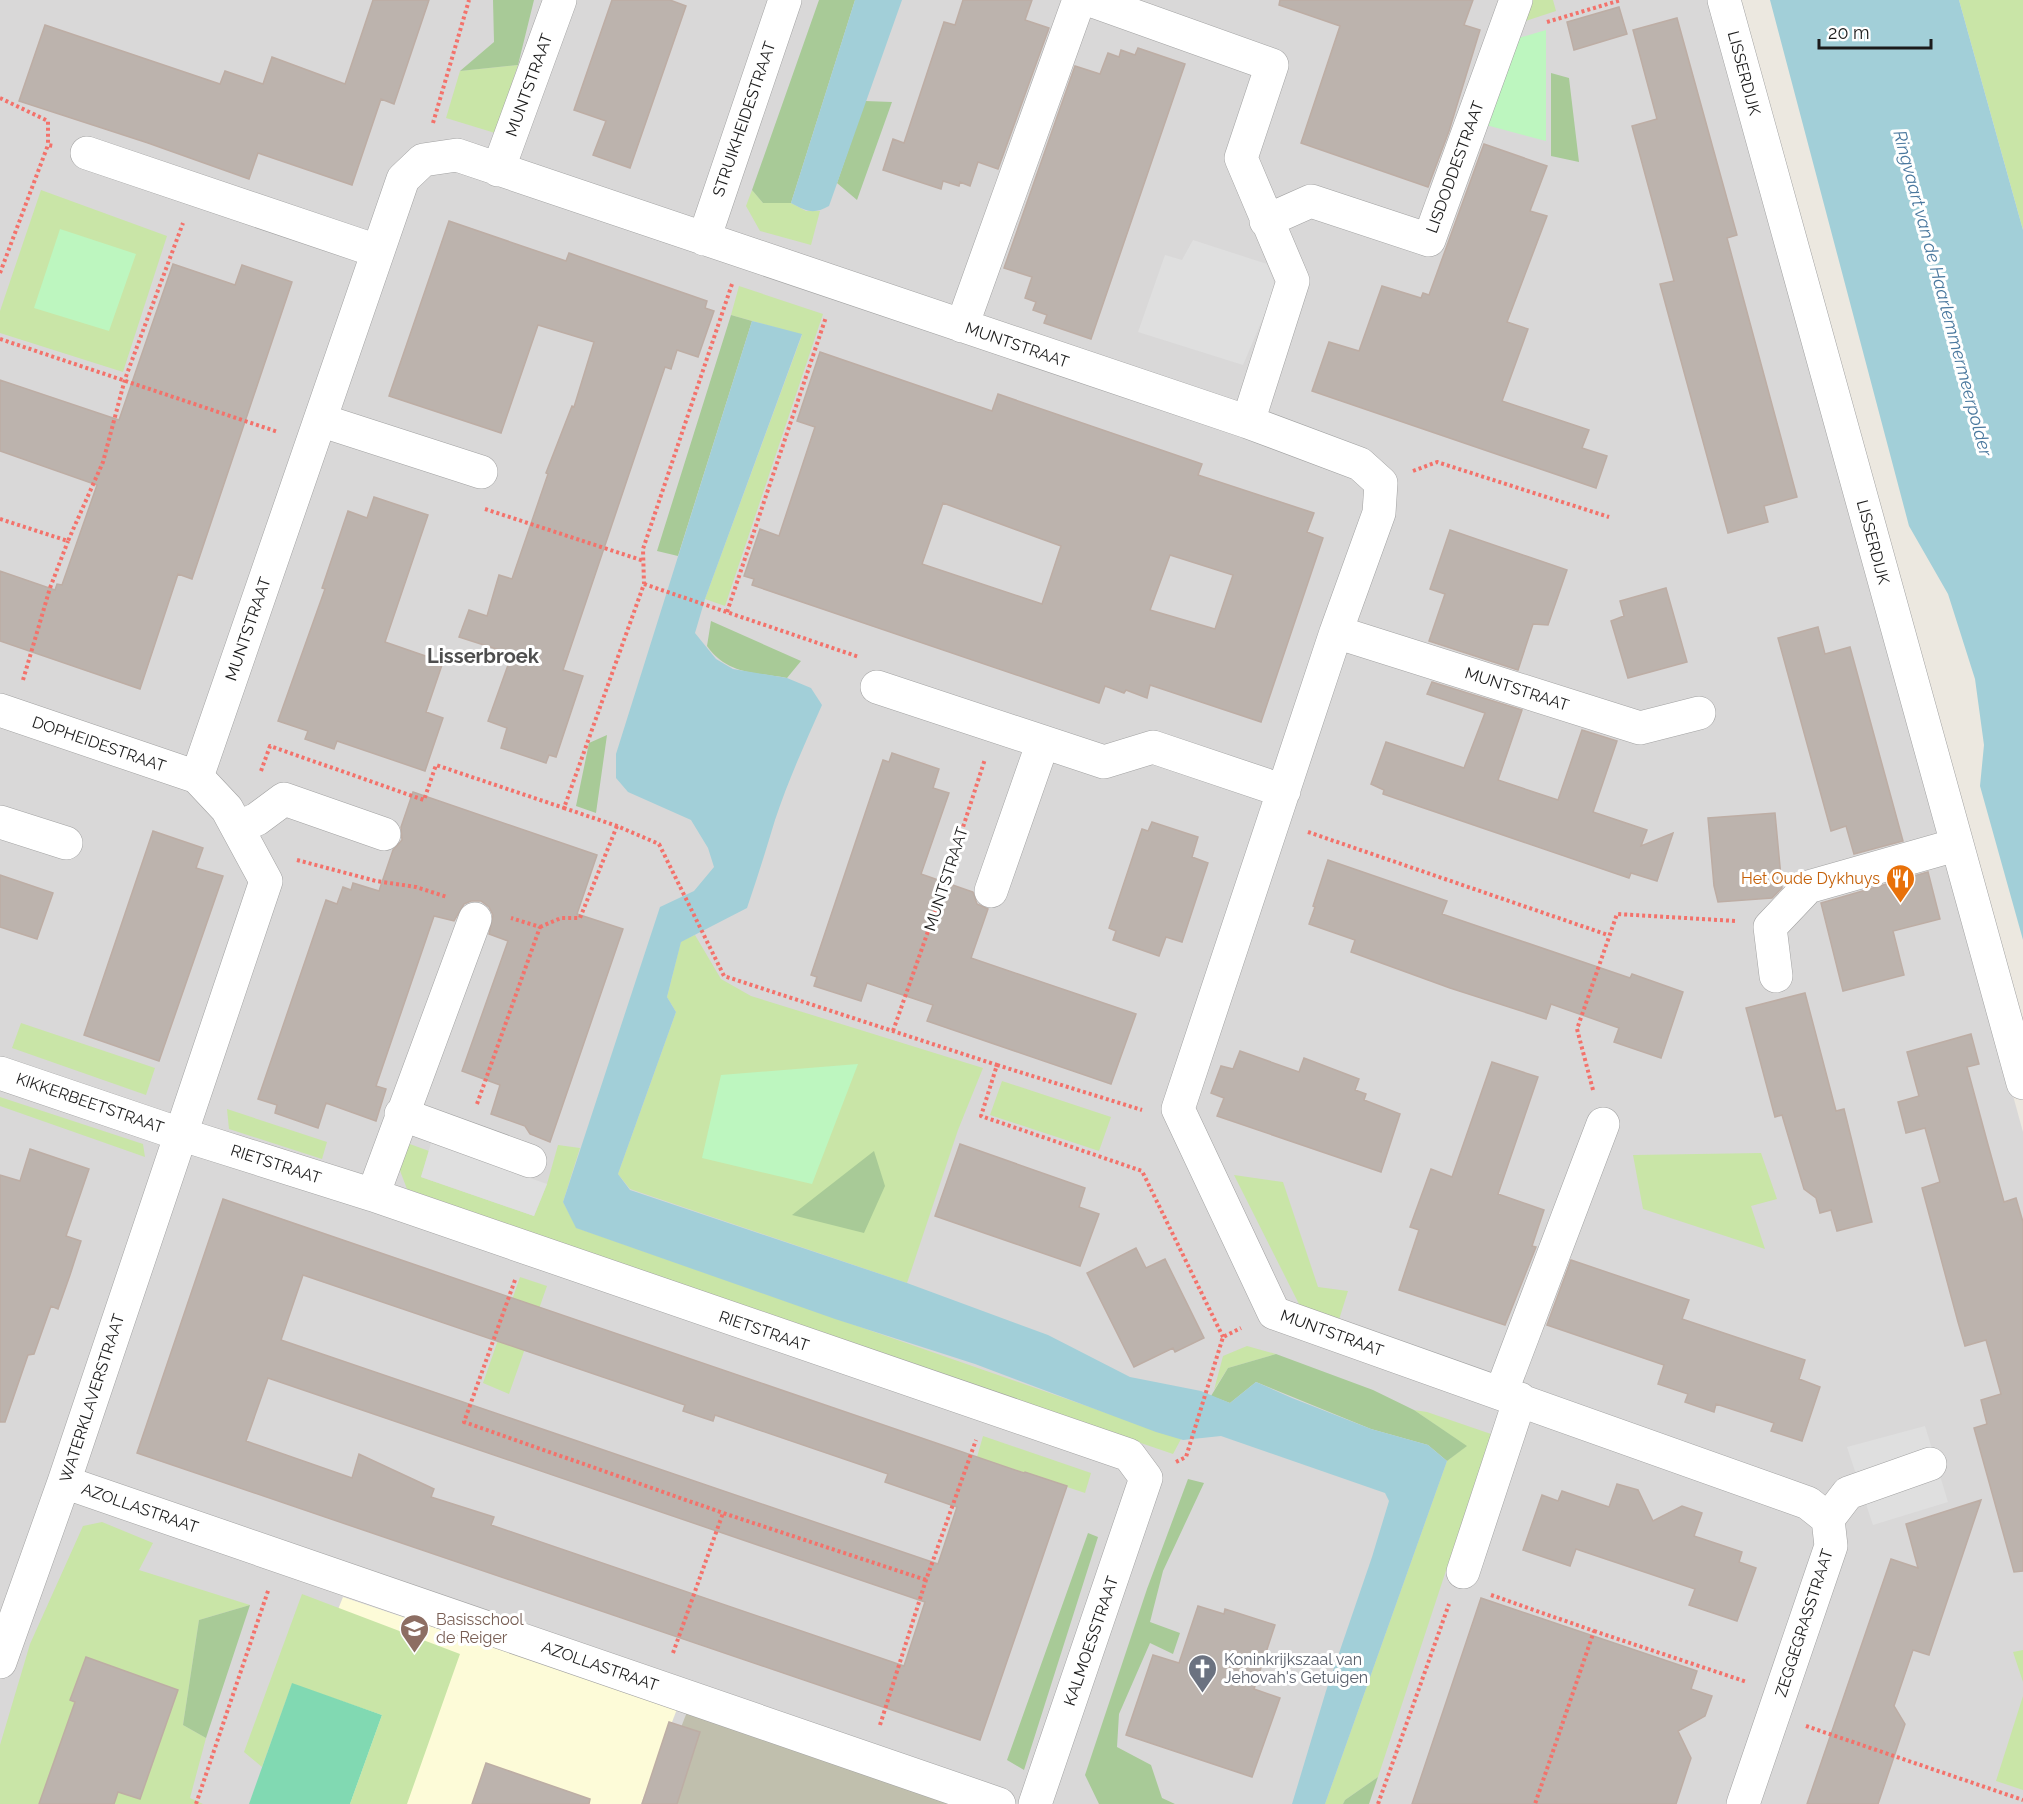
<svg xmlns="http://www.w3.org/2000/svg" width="2023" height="1804" font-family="Raleway,sans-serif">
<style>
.residential{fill:#d9d8d8}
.education{fill:#fdfbd8}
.construction{fill:#c0bfad}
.grass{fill:#c9e5a7}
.forest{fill:#a8ca97}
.park{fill:#bdf6bf}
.pitch{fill:#81d9b2}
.parking{fill:#dfdfdf}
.water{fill:#a2cfd8}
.building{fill:#bcb3ad;stroke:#bdada4;stroke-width:1.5;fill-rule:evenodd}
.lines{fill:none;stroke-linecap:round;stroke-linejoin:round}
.minor-casing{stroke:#a2a2a2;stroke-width:34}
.path{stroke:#f3726b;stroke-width:4;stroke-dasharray:3 3;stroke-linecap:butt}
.minor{stroke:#fff;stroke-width:33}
.labels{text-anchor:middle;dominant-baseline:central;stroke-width:6;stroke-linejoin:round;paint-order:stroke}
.street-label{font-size:16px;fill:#1b1b1b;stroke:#fff}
.food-label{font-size:16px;fill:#c56008;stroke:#fff;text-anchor:end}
.education-label{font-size:16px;fill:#785e54;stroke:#fff;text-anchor:start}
.worship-label{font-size:16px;fill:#5b616d;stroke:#fff;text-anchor:start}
.water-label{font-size:18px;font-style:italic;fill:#4a789e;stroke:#fff}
.quarter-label{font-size:20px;font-weight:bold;fill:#4e4e4e;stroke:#fff}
</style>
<rect width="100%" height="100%" fill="#ece8e0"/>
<path class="residential" d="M0 0H1713L2023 1132V1804H0Z"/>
<path class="education" d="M343 1597 677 1709 641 1804H260Z"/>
<path class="construction" d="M687 1712 961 1804H651Z"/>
<path class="grass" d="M1525 0H1553L1556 11 1519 23Z
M1959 0H2023V230Z
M518 65 495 133 446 118 460 71Z
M41 190 167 236 123 372 0 333V311Z
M752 190 763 203H791L806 211H820L811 245 760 231 746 206Z
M739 286 823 314 725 606 705 599 802 335 731 315Z
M695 935 721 979 751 996 983 1068 958 1130 907 1283 630 1189 618 1174 676 1012 667 997 681 941Z
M21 1023 155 1068 146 1095 12 1048Z
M1002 1081 1111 1117 1099 1151 990 1115Z
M0 1097 143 1144 145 1157 0 1106Z
M227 1109 327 1142 322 1159 229 1129Z
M407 1143 429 1151 421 1177 534 1216 547 1184 558 1145 580 1148 563 1202 577 1228 1181 1439 1173 1454 604 1259 407 1189 399 1168Z
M1761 1153 1777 1199 1751 1206 1765 1249 1643 1209 1633 1155Z
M1234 1175 1283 1182 1318 1287 1348 1291 1337 1326 1304 1314Z
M520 1277 547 1286 509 1394 483 1383Z
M1247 1346 1276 1354 1228 1368 1214 1390 1223 1356Z
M1414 1410 1427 1412 1491 1434 1378 1777 1345 1800 1343 1804H1325L1447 1461 1466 1446Z
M983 1436 1091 1473 1085 1493 977 1457Z
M102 1522 153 1543 139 1570 250 1605 199 1620 183 1725 206 1738 190 1798 203 1804H0V1745L30 1644 83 1526Z
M302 1594 460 1654 407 1804H350L382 1715 292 1684 262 1767 244 1752Z
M2023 1650V1682L2013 1652Z
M2023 1696V1790L1996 1781Z"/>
<path class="forest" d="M493 0H534L518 65 460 71 494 42Z
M819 0H855L791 203H763L752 190Z
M1551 73 1569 78 1579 162 1551 156Z
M865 101 892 102 857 200 837 183Z
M731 315 752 321 678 556 657 551Z
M711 621 801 661 787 678C754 672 728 675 707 646Z
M607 735 596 813 576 806 589 743Z
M874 1151 885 1186 864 1233 792 1215Z
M1276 1354 1373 1390 1414 1410 1467 1446 1447 1461 1428 1445 1371 1429 1256 1382 1230 1403 1211 1396 1228 1368Z
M1188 1479 1204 1483 1163 1571 1150 1622 1180 1633 1173 1654 1150 1643 1119 1714 1117 1747 1151 1765 1162 1798 1175 1804H1099L1085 1775 1147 1589Z
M1088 1533 1098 1537 1024 1770 1007 1760Z
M250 1605 206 1738 183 1725 199 1620Z
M1378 1777 1369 1804H1343L1345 1800Z"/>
<path class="park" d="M1546 30V141L1486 125 1515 39Z
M60 229 136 254 109 331 34 308Z
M858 1064 812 1184 702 1158 721 1075Z"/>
<path class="pitch" d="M292 1683 382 1715 350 1804H249Z"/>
<path class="parking" d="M1193 240 1267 264 1276 287 1243 365 1138 332 1165 255 1182 260Z
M431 1143 547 1184 534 1216 421 1177Z
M1925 1426 1948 1502 1873 1525 1847 1447Z"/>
<path class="water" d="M855 0H902L829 206C813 215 806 211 791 203Z
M1770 0H1959L2023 230V940L1980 786 1984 745 1975 679 1948 594 1909 526Z
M752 321 802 334 705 599 695 633 716 659 733 669 787 678 811 688 822 705C805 743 788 781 775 820 766 850 757 879 747 908L681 942 667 997 676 1012 618 1174 630 1190 907 1283 1048 1335 1130 1377 1201 1391 1230 1403 1256 1382 1292 1398 1371 1429 1428 1445 1447 1461 1325 1804H1292L1326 1691 1372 1557 1389 1501 1385 1493 1221 1436 1183 1440 1156 1432 975 1364 835 1319 576 1228 563 1202 660 907 694 891 714 867 708 848 691 820 628 792 616 778V754Z"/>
<path class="building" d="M373 0H429L394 104 381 99 352 185 258 153 249 179 148 143 19 101 45 25 220 84 225 71 263 84 272 57 345 84Z
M612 0H670L686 6 630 168 593 155 606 121 574 110Z
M963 0H1032L1025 20 1049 28 998 169 978 162 970 186 960 182 959 186 943 181 941 189 883 170 893 139 904 143 944 22 955 25Z
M1280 0H1473L1464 25 1480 30 1449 131 1428 187 1301 143 1340 26 1279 5Z
M1619 7 1627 34 1574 50 1567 22Z
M1677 18 1737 235 1727 238 1797 497 1764 506 1768 522 1728 533 1660 284 1674 281 1632 126 1657 119 1633 30Z
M1138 48 1185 64 1091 339 1044 323 1047 315 1033 310 1036 302 1025 298 1032 277 1004 268 1075 66 1100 74 1108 53 1119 57 1121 50 1135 55Z
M1484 144 1547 166 1530 211 1547 216 1507 322 1528 329 1502 401 1589 430 1582 448 1607 456 1596 488 1312 391 1329 342 1359 351 1382 286 1421 298 1423 293 1429 295Z
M449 221 566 261 569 253 707 301 705 308 714 311 698 357 677 350 671 369 665 367 563 670 583 676 556 757 549 755 546 763 501 748 507 728 488 721 512 654 459 637 469 610 487 616 499 575 512 579 548 474 546 473 572 406 574 407 594 342 538 325 501 433 389 396Z
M173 264 235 285 242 265 292 282 192 579 178 574 140 689 0 641V571L55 590 57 584 62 585 97 485 0 451V380L119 420Z
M820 352 992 411 998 394 1202 464 1198 475 1314 513 1307 532 1323 538 1261 722 1150 685 1147 698 1126 690 1124 693 1105 686 1099 703 752 585 754 579 744 576 760 529 779 536 815 427 797 421ZM943 503 1061 546 1042 604 922 564ZM1170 555 1233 575 1215 629 1150 610Z
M374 497 428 515 385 642 443 662 426 712 443 718 425 771 337 741 334 749 305 739 308 731 278 721 325 589 322 588 348 511 367 518Z
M1450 530 1567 570 1548 625 1533 624 1518 670 1429 641 1445 594 1430 589Z
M1666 588 1687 662 1628 678 1611 621 1624 616 1620 601Z
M1818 627 1825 654 1850 647 1903 841 1854 854 1846 826 1831 831 1778 638Z
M1432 682 1522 710 1498 780 1558 800 1582 730 1617 741 1593 812 1647 830 1641 846 1673 833 1657 881 1631 873 1629 878 1418 806 1383 794 1384 790 1371 784 1386 742 1464 768 1485 713 1427 694Z
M892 753 939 769 933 788 949 793 921 874 973 892 977 904 988 909 971 958 1136 1014 1111 1084 927 1021 933 1005 867 983 861 1001 814 986 817 977 811 975 883 760 889 762Z
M413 792 597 855 577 914 623 929 550 1142 530 1134 525 1126 491 1114 500 1085 462 1071 508 941 489 934 493 915 489 907 481 901H471L464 904 454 921 434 916 376 1086 386 1089 376 1121 326 1103 318 1128 275 1113 277 1105 258 1099 326 900 337 904 343 887 351 890 353 883 379 891 393 850 402 840 401 827Z
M1775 813 1782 888 1772 898 1718 902 1714 886 1708 818Z
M1152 822 1198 837 1192 857 1208 863 1182 942 1166 937 1159 956 1113 940 1116 931 1109 928 1142 829 1148 831Z
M153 831 203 848 196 868 223 876 159 1061 84 1035Z
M1328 860 1447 901 1442 914 1630 978 1632 974 1683 992 1661 1058 1614 1042 1619 1028 1551 1004 1546 1019 1450 988 1351 952 1355 940 1309 924 1315 907 1313 906Z
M1928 872 1940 919 1893 931 1904 975 1843 991 1821 903Z
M0 875 53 893 37 939 0 927Z
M1805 993 1836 1111 1844 1109 1872 1222 1837 1231 1831 1210 1820 1213 1816 1198 1804 1189 1782 1115 1775 1117 1746 1008Z
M1971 1034 1979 1064 1967 1067 1987 1141 2004 1202 2016 1198 2023 1222V1571L2014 1572 1974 1428 1987 1424 1981 1400 2001 1394 1986 1340 1965 1346 1958 1322 1922 1188 1940 1182 1925 1128 1906 1133 1898 1102 1919 1096 1907 1052Z
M1240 1051 1299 1072 1304 1058 1359 1079 1355 1090 1366 1094 1364 1100 1400 1114 1381 1172 1217 1116 1224 1098 1211 1093 1221 1066 1233 1069Z
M1492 1062 1538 1077 1498 1194 1544 1210 1532 1246 1536 1247 1505 1325 1399 1290 1419 1230 1410 1227 1431 1169 1452 1177Z
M960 1144 1085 1188 1079 1207 1099 1214 1080 1266 935 1216Z
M30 1149 89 1169 66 1236 81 1241 70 1275 58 1309 51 1306 34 1354 28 1355 5 1422H0V1175L20 1181Z
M223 1199 1024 1473 1025 1472 1067 1486 980 1740 137 1453ZM303 1275 685 1405 683 1411 713 1421 715 1415 888 1474 885 1482 957 1507 938 1564 281 1340ZM268 1378 925 1602 904 1666 491 1525 494 1517 431 1497 434 1489 359 1454 352 1478 246 1441Z
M1136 1248 1146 1268 1165 1259 1204 1338 1175 1352 1173 1348 1134 1367 1087 1273Z
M1571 1260 1689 1300 1682 1319 1805 1360 1799 1379 1820 1387 1802 1441 1771 1431 1774 1423 1716 1404 1714 1412 1685 1402 1688 1394 1658 1384 1664 1365 1547 1325Z
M1617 1484 1638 1490 1653 1521 1682 1506 1702 1513 1694 1536 1742 1552 1739 1562 1756 1568 1737 1621 1689 1605 1695 1589 1576 1549 1570 1566 1523 1550 1542 1495 1558 1501 1562 1491 1609 1507Z
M1981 1500 1929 1655 1913 1650 1894 1706 1905 1724 1878 1804H1807L1891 1559 1918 1568 1906 1524Z
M1481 1598 1697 1671 1691 1689 1712 1696 1705 1716 1678 1731 1691 1758 1676 1804H1412Z
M1198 1606 1224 1614 1225 1609 1275 1625 1254 1689 1280 1698 1252 1777 1126 1735 1153 1655 1179 1663Z
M86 1657 178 1690 140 1799 118 1792 114 1804H39L75 1702 70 1700Z
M669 1722 700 1732 677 1804H642Z
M486 1763 590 1799 589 1804H472Z"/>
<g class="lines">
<defs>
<path id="minor" d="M1090 0 1272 65 1241 158 1293 281 1248 422
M1724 0 2023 1083
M87 153 377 251
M498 170 560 0
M1266 221 1311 201 1429 240 1516 0
M704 239 785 0
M962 326 1079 0
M320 420 481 472
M1336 632 1640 728 1699 713
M877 687 1104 762 1153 747 1284 791
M0 710 197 777
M0 822 66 843
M238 828 257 819 284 799 384 834
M991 891 1043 742
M1776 976 1770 927 1808 887 1956 845
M0 1073 180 1134 373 1195 1129 1455 1146 1478 1035 1804
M401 1114 530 1161
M373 1195 475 919
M1501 1393 1603 1124
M64 1482 999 1804
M1463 1572 1520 1399
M0 1662 64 1482 266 881 227 809 197 777 403 179 423 160 457 155 1248 422 1360 464 1381 483 1379 513 1336 632 1178 1109 1274 1313 1808 1503 1828 1519
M1743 1804 1831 1546 1828 1519 1848 1493 1930 1464"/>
</defs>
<use href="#minor" class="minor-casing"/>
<path class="path" d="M1547 22 1621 0
M0 98 48 121V145
M433 123 469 0
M0 273 48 145 54 146
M732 284 643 549 644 584 564 808 617 826 659 844 724 976 997 1065 981 1116 1142 1171 1223 1337
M0 339 278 432
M1413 471 1437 462 1609 517
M485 509 644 561
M0 519 68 541 103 462 125 379 183 223
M644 584 859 657
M727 612 826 317
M23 680 50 588 68 541
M261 771 270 746 424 800 436 765 564 808
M1308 832 1608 935
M297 860 376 881 416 887 447 897
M540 927 561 918H580L617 826
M893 1031 945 883 985 759
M997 1065 1142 1110
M1593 1090 1577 1029 1617 914 1736 921
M477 1104 540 927 511 918
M515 1280 464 1422 723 1513 926 1580
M1176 1462 1186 1457 1223 1337 1241 1328
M1491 1595 1594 1631 1535 1804
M1594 1631 1747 1682
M673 1653 723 1513
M880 1725 926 1580 976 1440
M1806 1726 2023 1800
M196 1804 269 1588
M1378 1804 1449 1604"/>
<use href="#minor" class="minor"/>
</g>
<defs>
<symbol id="restaurant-pin" viewBox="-11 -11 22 30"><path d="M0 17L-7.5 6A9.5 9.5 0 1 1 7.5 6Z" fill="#e8710a" stroke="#fff"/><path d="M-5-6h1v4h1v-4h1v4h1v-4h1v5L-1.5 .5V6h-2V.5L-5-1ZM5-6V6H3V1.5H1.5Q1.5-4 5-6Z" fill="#fff"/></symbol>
<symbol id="school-pin" viewBox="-11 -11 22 30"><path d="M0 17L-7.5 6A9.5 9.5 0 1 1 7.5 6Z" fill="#8d6e63" stroke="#fff"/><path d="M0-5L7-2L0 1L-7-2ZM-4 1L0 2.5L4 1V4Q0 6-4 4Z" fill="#fff"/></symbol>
<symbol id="church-pin" viewBox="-11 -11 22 30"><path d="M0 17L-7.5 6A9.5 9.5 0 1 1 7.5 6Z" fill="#6b7280" stroke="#fff"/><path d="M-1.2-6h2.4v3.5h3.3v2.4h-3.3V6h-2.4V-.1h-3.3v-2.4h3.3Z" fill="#fff"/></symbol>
</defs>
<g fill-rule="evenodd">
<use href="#restaurant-pin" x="1884" y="862" width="33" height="45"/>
<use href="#school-pin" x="398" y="1612" width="33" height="45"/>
<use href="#church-pin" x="1186" y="1652" width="33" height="45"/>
</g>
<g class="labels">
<g class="street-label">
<text transform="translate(1744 73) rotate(75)">LISSERDIJK</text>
<text transform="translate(529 85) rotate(-70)">MUNTSTRAAT</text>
<text transform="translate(744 119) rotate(-71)">STRUIKHEIDESTRAAT</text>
<text transform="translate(1455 167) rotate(-70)">LISDODDESTRAAT</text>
<text transform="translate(1017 345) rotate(19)">MUNTSTRAAT</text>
<text transform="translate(1873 542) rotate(75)">LISSERDIJK</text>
<text transform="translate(248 629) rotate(-71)">MUNTSTRAAT</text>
<text transform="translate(1517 689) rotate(18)">MUNTSTRAAT</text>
<text transform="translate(99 744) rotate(19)">DOPHEIDESTRAAT</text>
<text transform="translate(946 879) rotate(-72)">MUNTSTRAAT</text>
<text transform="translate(90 1103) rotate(19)">KIKKERBEETSTRAAT</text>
<text transform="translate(276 1164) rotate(18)">RIETSTRAAT</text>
<text transform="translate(764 1331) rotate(19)">RIETSTRAAT</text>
<text transform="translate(1332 1333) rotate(20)">MUNTSTRAAT</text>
<text transform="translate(92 1398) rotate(-72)">WATERKLAVERSTRAAT</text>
<text transform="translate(140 1508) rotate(19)">AZOLLASTRAAT</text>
<text transform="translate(1804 1623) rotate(-72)">ZEGGEGRASSTRAAT</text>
<text transform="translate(1091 1641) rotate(-71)">KALMOESSTRAAT</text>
<text transform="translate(600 1666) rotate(19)">AZOLLASTRAAT</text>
</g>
<g class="food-label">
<text x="1880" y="878">Het Oude Dykhuys</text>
</g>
<g class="education-label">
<text x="436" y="1619">Basisschool<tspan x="436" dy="18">de Reiger</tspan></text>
</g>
<g class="worship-label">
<text x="1224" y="1659">Koninkrijkszaal van<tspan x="1224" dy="18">Jehovah's Getuigen</tspan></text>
</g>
<g class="water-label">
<text transform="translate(1943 293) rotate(75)">Ringvaart van de Haarlemmermeerpolder</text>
</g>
<g class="quarter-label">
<text x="483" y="656">Lisserbroek</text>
</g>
</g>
<path d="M1819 39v9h112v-9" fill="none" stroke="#1b1b1b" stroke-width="3"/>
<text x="1828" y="39" font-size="18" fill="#1b1b1b" stroke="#ffffff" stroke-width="4.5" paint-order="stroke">20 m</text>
</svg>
